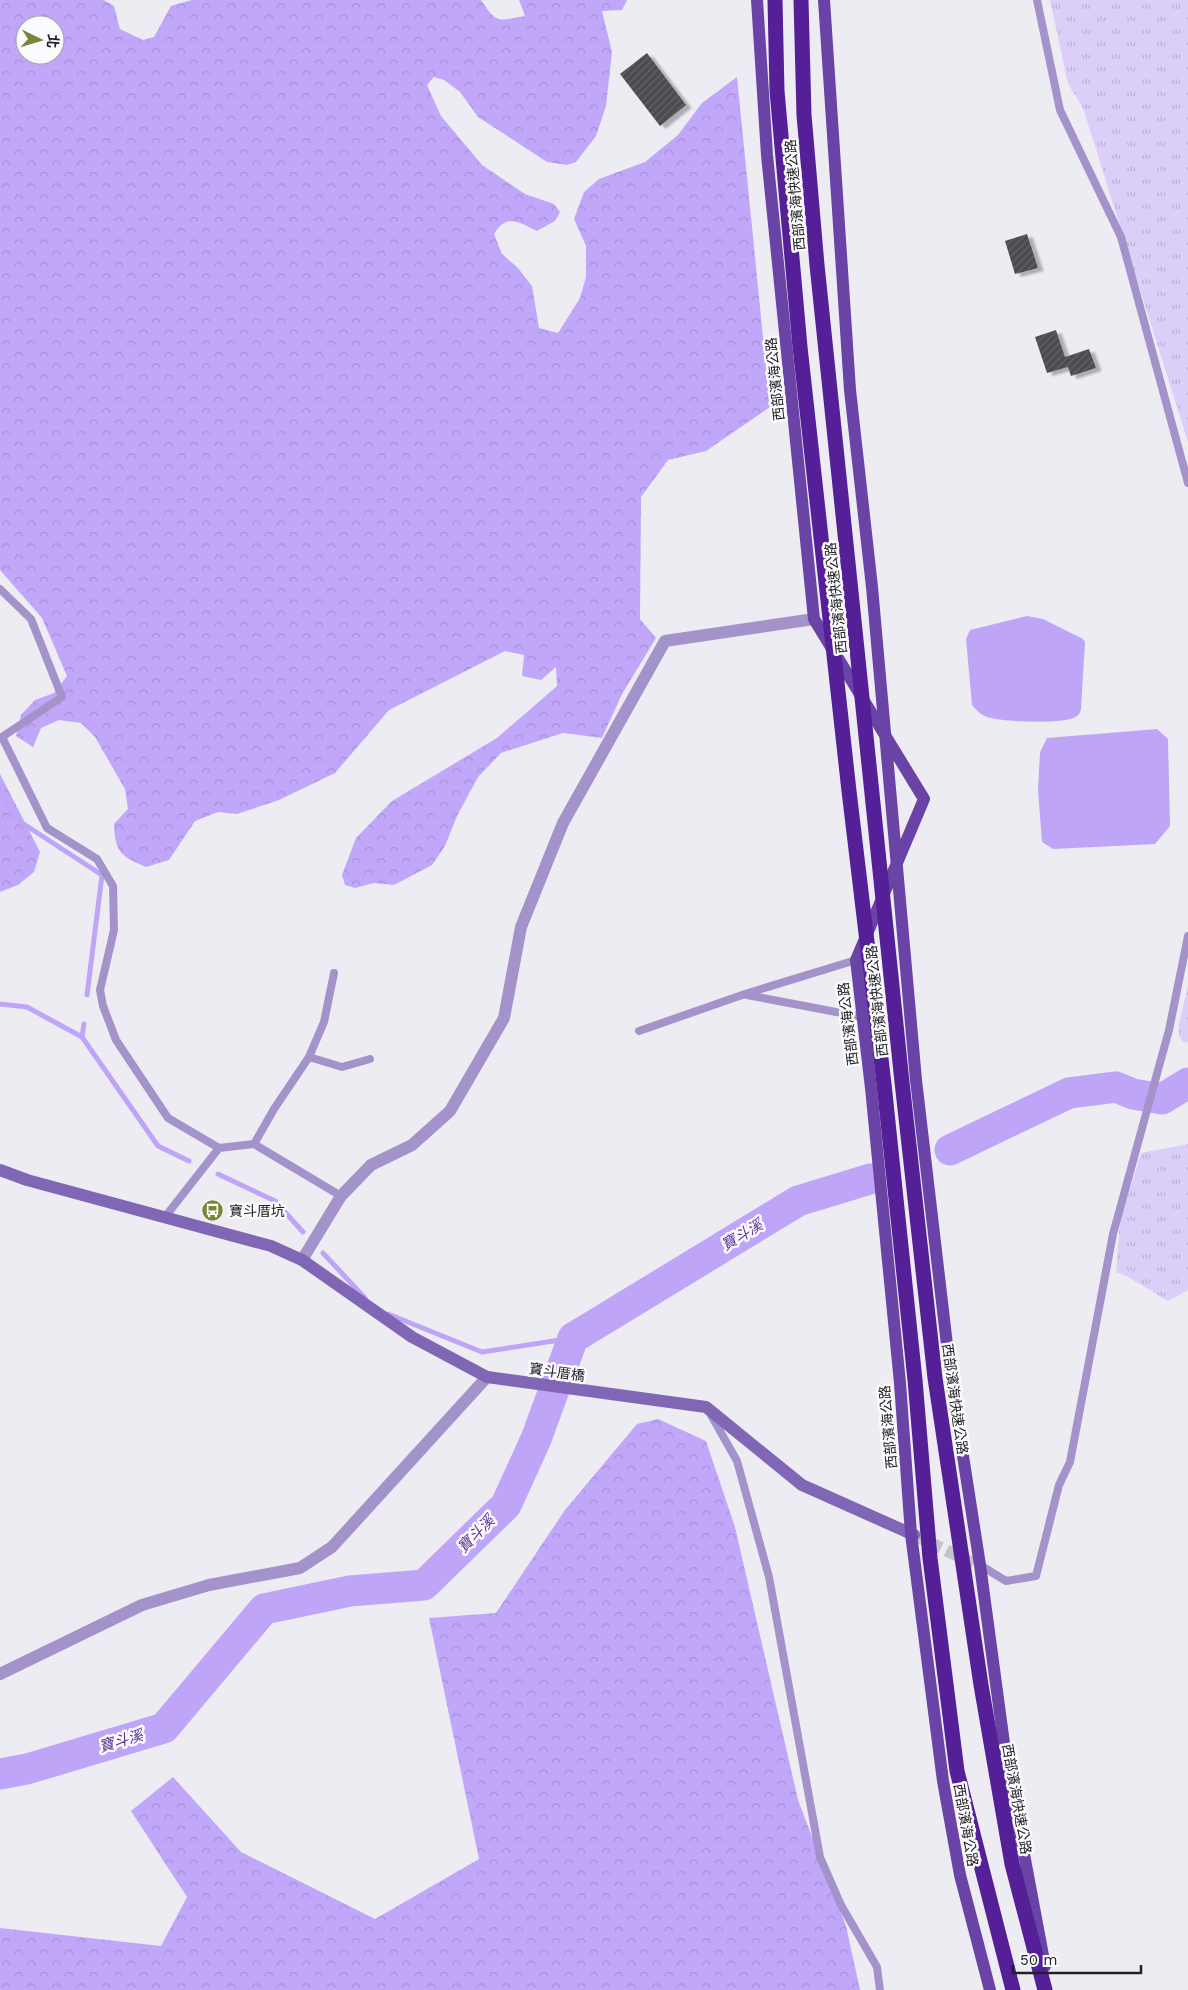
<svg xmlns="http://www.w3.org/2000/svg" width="1188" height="1990" font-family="'Work Sans','Noto Sans TC',sans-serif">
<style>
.grass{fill:url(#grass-tufts)}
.forest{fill:url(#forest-crowns);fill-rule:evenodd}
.water{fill:#bfa5f8}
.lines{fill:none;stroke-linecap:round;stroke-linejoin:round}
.stream{stroke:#bfa5f8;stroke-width:5}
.river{stroke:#bfa5f8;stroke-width:31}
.building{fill:url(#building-hatch);filter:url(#shadow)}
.secondary-tunnel{stroke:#c5c4ca;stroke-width:12;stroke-dasharray:12 6;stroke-linecap:butt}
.lane{stroke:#a493ca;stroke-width:8}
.street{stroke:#a493ca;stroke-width:12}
.secondary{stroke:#8166b5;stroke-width:12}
.primary{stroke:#6943a5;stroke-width:12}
.highway{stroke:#551f97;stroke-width:15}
.labels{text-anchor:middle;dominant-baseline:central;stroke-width:5;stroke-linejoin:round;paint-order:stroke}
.street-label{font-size:14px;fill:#222224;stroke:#fbfafe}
.poi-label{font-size:14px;fill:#222224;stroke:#fbfafe;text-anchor:start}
.water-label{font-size:15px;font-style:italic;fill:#5b3594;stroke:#fbfafe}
</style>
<defs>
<pattern id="grass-tufts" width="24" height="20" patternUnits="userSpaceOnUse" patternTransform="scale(1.25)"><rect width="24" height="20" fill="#dbcffa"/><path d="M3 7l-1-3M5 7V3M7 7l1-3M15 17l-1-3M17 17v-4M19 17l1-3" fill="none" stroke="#bcb1d6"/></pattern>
<pattern id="forest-crowns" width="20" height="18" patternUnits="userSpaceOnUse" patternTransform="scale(1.25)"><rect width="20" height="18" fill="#c1a7fa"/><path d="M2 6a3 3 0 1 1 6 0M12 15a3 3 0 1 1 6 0" fill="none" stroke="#a68fd6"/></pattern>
<pattern id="building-hatch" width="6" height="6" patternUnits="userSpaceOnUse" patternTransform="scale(1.25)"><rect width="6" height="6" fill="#4d4c51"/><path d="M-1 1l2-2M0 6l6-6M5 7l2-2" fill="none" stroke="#636367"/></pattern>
<filter id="shadow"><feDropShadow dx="5.5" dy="3" stdDeviation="1" flood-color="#0004"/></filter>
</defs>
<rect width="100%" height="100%" fill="#eeecf3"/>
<path class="grass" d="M1050 0H1188V442L1083 108 1068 84Z
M1188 985V1042L1184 1043 1179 1036V1025Z
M1188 1144V1290L1168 1301 1128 1277 1116 1272 1120 1221 1141 1153Z"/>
<path class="forest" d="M0 0H104L114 6 120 29 143 40 154 37 171 6 192 0H481C497 24 497 21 525 16L519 0H627L622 10 602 11 612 52 606 106 596 136 576 162 567 165 547 162 478 117 460 92 444 80 434 77 427 85 441 116 482 165 525 194 554 204 560 212 555 221 537 231C519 222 506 213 494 234L502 254 518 268 532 286 539 328 558 333 580 298 586 277V246L574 219 584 192 599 179 645 162 678 135 702 103 737 77 770 407 706 451 668 460 641 497 640 619 656 638 622 694 602 738 563 733 501 753 478 777 457 816 445 846 432 865 394 885 374 883 355 888 345 885 342 875 356 838 392 801 497 738 557 686 556 667 541 680 522 676 524 655 505 651 389 710 335 773 279 800 237 814 218 812 195 821 169 860 146 867C121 856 115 853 114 824L128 809 125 789 95 737 81 723 59 720 41 728 33 747 16 736 21 715 35 700 54 693 67 676 42 618 0 570ZM25 25H55V55H25Z
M0 774 40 852 34 872 18 885 0 892Z
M658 1419 706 1441 735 1527 798 1800 846 1926 860 1990H0V1928L161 1946 187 1897 131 1811 173 1777 241 1852 375 1919 479 1859 429 1618 496 1613 565 1510 637 1424Z"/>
<path class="water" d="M1027 616 1043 619 1083 639 1085 642 1081 709C1080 712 1080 714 1077 716 1066 725 1002 722 987 717 981 715 976 710 972 705L966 639 970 630Z
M1157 729 1168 739 1170 826 1155 844 1053 849 1042 842 1038 790 1040 752 1047 738Z"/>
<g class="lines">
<path class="stream" d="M0 787 13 817 102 875 87 995
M0 1004 27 1007 82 1037 158 1146 189 1161
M82 1037 84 1024
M218 1174 275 1201 303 1232
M323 1253 365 1298
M388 1314 482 1352 573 1338"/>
<path class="river" d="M950 1150 1069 1093 1116 1087 1133 1094 1162 1099 1188 1083
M0 1774 27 1769 164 1728 264 1609 350 1591 424 1585 506 1505 536 1439 573 1338 798 1201 870 1179"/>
</g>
<path class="building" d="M647 53 686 105 660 126 620 74Z
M1027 234 1038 268 1015 274 1005 241Z
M1056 330 1065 357 1089 349 1096 368 1071 376 1068 367 1047 373 1035 337Z"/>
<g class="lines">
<path class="secondary-tunnel" d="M914 1535 975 1564"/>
<path class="lane" d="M1037 0 1060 110 1121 237 1188 483
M0 589 31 619 62 697 2 737 47 828 97 859 113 886 114 930 100 990 103 1006 116 1040 168 1118 219 1148
M747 995 862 1017
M639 1031 745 994 856 960
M309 1057 324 1022 334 973
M254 1144 274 1109 309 1057 342 1067 370 1059
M165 1217 219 1148 254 1144 341 1196
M711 1415 737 1461 769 1577 820 1857 841 1905 877 1967 880 1990
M980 1565 1006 1581 1036 1576 1059 1485 1070 1462 1113 1234 1169 1030 1188 936"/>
<path class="street" d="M302 1260 341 1196 371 1165 412 1145 450 1111 504 1018 521 927 563 823 665 641 814 619
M0 1674 142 1605 209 1585 300 1568 332 1547 487 1377"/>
<path class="secondary" d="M0 1170 27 1180 271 1246 302 1260 412 1337 487 1377 706 1407 802 1485 914 1535"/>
<path class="primary" d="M757 0 767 155 814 619 924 799 856 960 871 1088 900 1383 911 1534 943 1781 960 1875 990 1990
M824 0 850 390 872 587 916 1080 951 1379 980 1565 1006 1758 1045 1966"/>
<path class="highway" d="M775 0 777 91 800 347 849 791 884 1084 915 1380 930 1558 957 1771 1013 1990
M801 0 804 115 817 265 902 1082 935 1378 981 1685 1012 1864 1045 1990"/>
</g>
<defs>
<symbol id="bus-disc" viewBox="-11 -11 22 22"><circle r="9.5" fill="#798735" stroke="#fbfafe"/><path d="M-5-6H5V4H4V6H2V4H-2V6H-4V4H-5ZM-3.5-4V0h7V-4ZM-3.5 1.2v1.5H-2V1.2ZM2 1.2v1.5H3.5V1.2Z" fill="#fff"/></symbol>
</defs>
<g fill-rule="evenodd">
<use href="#bus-disc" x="200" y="1198" width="25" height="25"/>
</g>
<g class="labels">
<g class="street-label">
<text transform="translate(795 195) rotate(-95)">西部濱海快速公路</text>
<text transform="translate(775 379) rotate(-96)">西部濱海公路</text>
<text transform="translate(836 598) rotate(-96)">西部濱海快速公路</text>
<text transform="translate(877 1001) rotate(-96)">西部濱海快速公路</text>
<text transform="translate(848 1024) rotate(-97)">西部濱海公路</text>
<text transform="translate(557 1372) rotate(8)">寶斗厝橋</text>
<text transform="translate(955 1399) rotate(82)">西部濱海快速公路</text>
<text transform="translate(888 1427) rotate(-95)">西部濱海公路</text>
<text transform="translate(1017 1799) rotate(80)">西部濱海快速公路</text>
<text transform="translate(966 1825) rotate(80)">西部濱海公路</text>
</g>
<g class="poi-label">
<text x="229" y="1211">寶斗厝坑</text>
</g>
<g class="water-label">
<text transform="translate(742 1235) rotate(-31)">寶斗溪</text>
<text transform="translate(476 1534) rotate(-45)">寶斗溪</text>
<text transform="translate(121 1741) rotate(-16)">寶斗溪</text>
</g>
</g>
<g transform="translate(40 40) rotate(95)"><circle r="24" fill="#fbfafe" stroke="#a4a4a7"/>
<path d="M0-4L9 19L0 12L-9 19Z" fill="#798735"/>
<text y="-8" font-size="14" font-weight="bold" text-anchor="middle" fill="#222224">北</text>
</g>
<path d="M1013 1965v8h128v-8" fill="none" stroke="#222224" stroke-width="2.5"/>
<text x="1020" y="1965" font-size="15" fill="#222224" stroke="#fbfafe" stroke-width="4" paint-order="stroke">50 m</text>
</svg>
